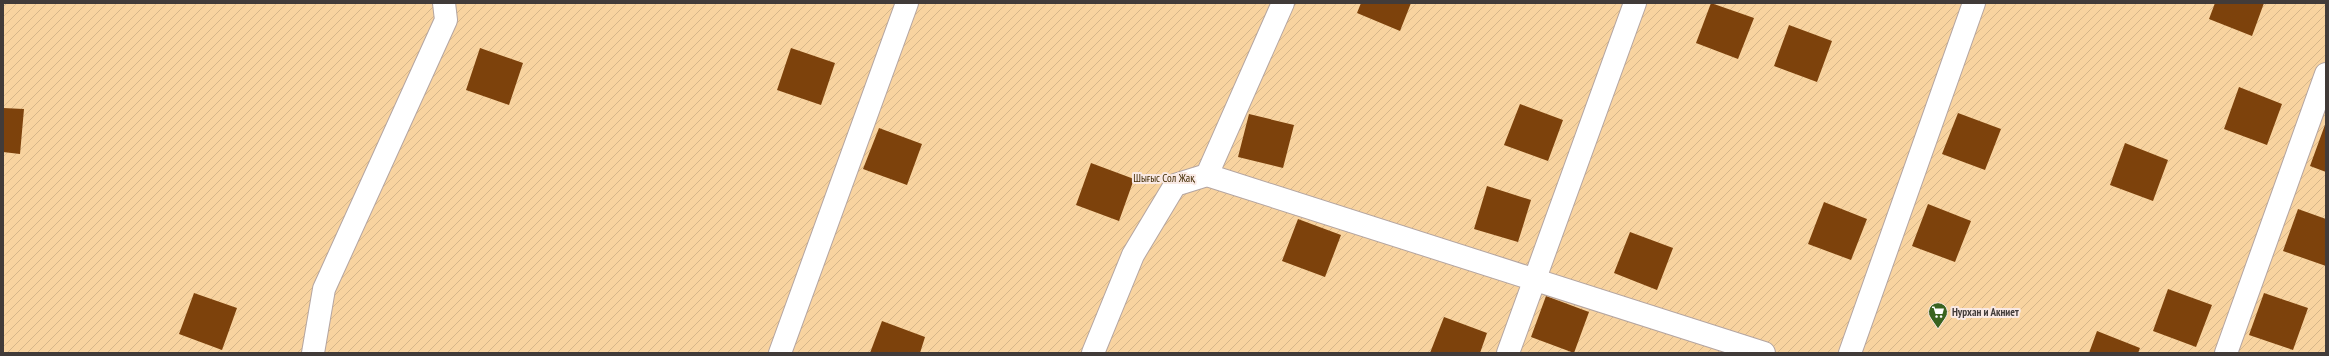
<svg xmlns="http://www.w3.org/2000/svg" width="2329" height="356" font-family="'PT Sans Narrow',sans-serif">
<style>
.garden{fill:url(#garden-furrows)}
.building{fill:#7d420c}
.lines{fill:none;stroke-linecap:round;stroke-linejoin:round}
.minor-casing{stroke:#b4a5a1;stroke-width:24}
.minor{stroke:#fff;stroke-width:22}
.labels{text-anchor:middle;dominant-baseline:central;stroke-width:4;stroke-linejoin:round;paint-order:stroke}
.park-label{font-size:11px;fill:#432c03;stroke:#f9e9e4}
.poi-label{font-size:11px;font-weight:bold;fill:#413b39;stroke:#f9e9e4;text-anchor:start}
</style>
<defs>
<pattern id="garden-furrows" width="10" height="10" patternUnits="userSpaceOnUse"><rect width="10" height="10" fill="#f8d39f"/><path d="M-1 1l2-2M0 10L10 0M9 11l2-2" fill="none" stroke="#d6b68a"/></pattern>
</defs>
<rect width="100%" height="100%" fill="#f9e9e4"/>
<path class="garden" d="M3 3H2326V353H3Z"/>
<path class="building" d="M1361 3H1411L1400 31 1357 13Z
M1711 3 1754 18 1738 59 1696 43Z
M2215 3H2264L2252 36 2209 19Z
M1789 25 1832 41 1817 82 1774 66Z
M480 48 523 63 509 105 466 90Z
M791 48 835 63 821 105 777 90Z
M2239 87 2282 104 2267 145 2224 129Z
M1520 104 1563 120 1548 161 1504 145Z
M3 108 24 109 20 154 3 152Z
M1958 113 2001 129 1985 170 1942 154Z
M1249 114 1294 125 1283 168 1238 157Z
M2326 122V172L2310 166Z
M879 128 922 144 907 185 863 169Z
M2125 143 2168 160 2153 201 2110 185Z
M1091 163 1134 179 1119 221 1076 205Z
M1487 186 1531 200 1518 242 1474 229Z
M1824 202 1867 219 1851 260 1808 244Z
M1928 204 1971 221 1955 262 1912 246Z
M2298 209 2326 219V266L2283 251Z
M1298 219 1341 235 1325 277 1282 261Z
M1630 232 1673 248 1657 290 1614 273Z
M2168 289 2212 305 2196 347 2153 331Z
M194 293 237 308 222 350 179 334Z
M2264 293 2308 308 2293 350 2249 335Z
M1546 296 1589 312 1574 353 1531 337Z
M1444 317 1487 333 1480 353H1430Z
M882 321 925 337 920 353H870Z
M2097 331 2140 348 2138 353H2089Z"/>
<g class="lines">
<defs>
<path id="minor" d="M1207 175 1764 353
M313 353 324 289 446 20 444 3
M780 353 907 3
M1093 353 1133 255 1175 185 1207 175 1283 3
M1508 353 1635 3
M1850 353 1974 3
M2226 353 2326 74"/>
</defs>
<use href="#minor" class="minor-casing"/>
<use href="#minor" class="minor"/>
</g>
<defs>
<symbol id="supermarket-pin" viewBox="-11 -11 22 30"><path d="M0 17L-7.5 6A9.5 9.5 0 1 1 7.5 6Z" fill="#396320" stroke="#f9e9e4"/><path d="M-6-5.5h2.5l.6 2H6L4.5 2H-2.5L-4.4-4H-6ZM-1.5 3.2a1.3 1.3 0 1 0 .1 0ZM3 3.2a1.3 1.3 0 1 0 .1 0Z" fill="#fff"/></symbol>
</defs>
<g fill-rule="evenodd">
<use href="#supermarket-pin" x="1927" y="301" width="22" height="30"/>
</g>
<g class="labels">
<g class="park-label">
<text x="1164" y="178">Шығыс Сол Жақ</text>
</g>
<g class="poi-label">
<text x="1952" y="312">Нурхан и Акниет</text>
</g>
</g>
<rect width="2329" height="356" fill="none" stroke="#413b39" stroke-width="8"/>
</svg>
